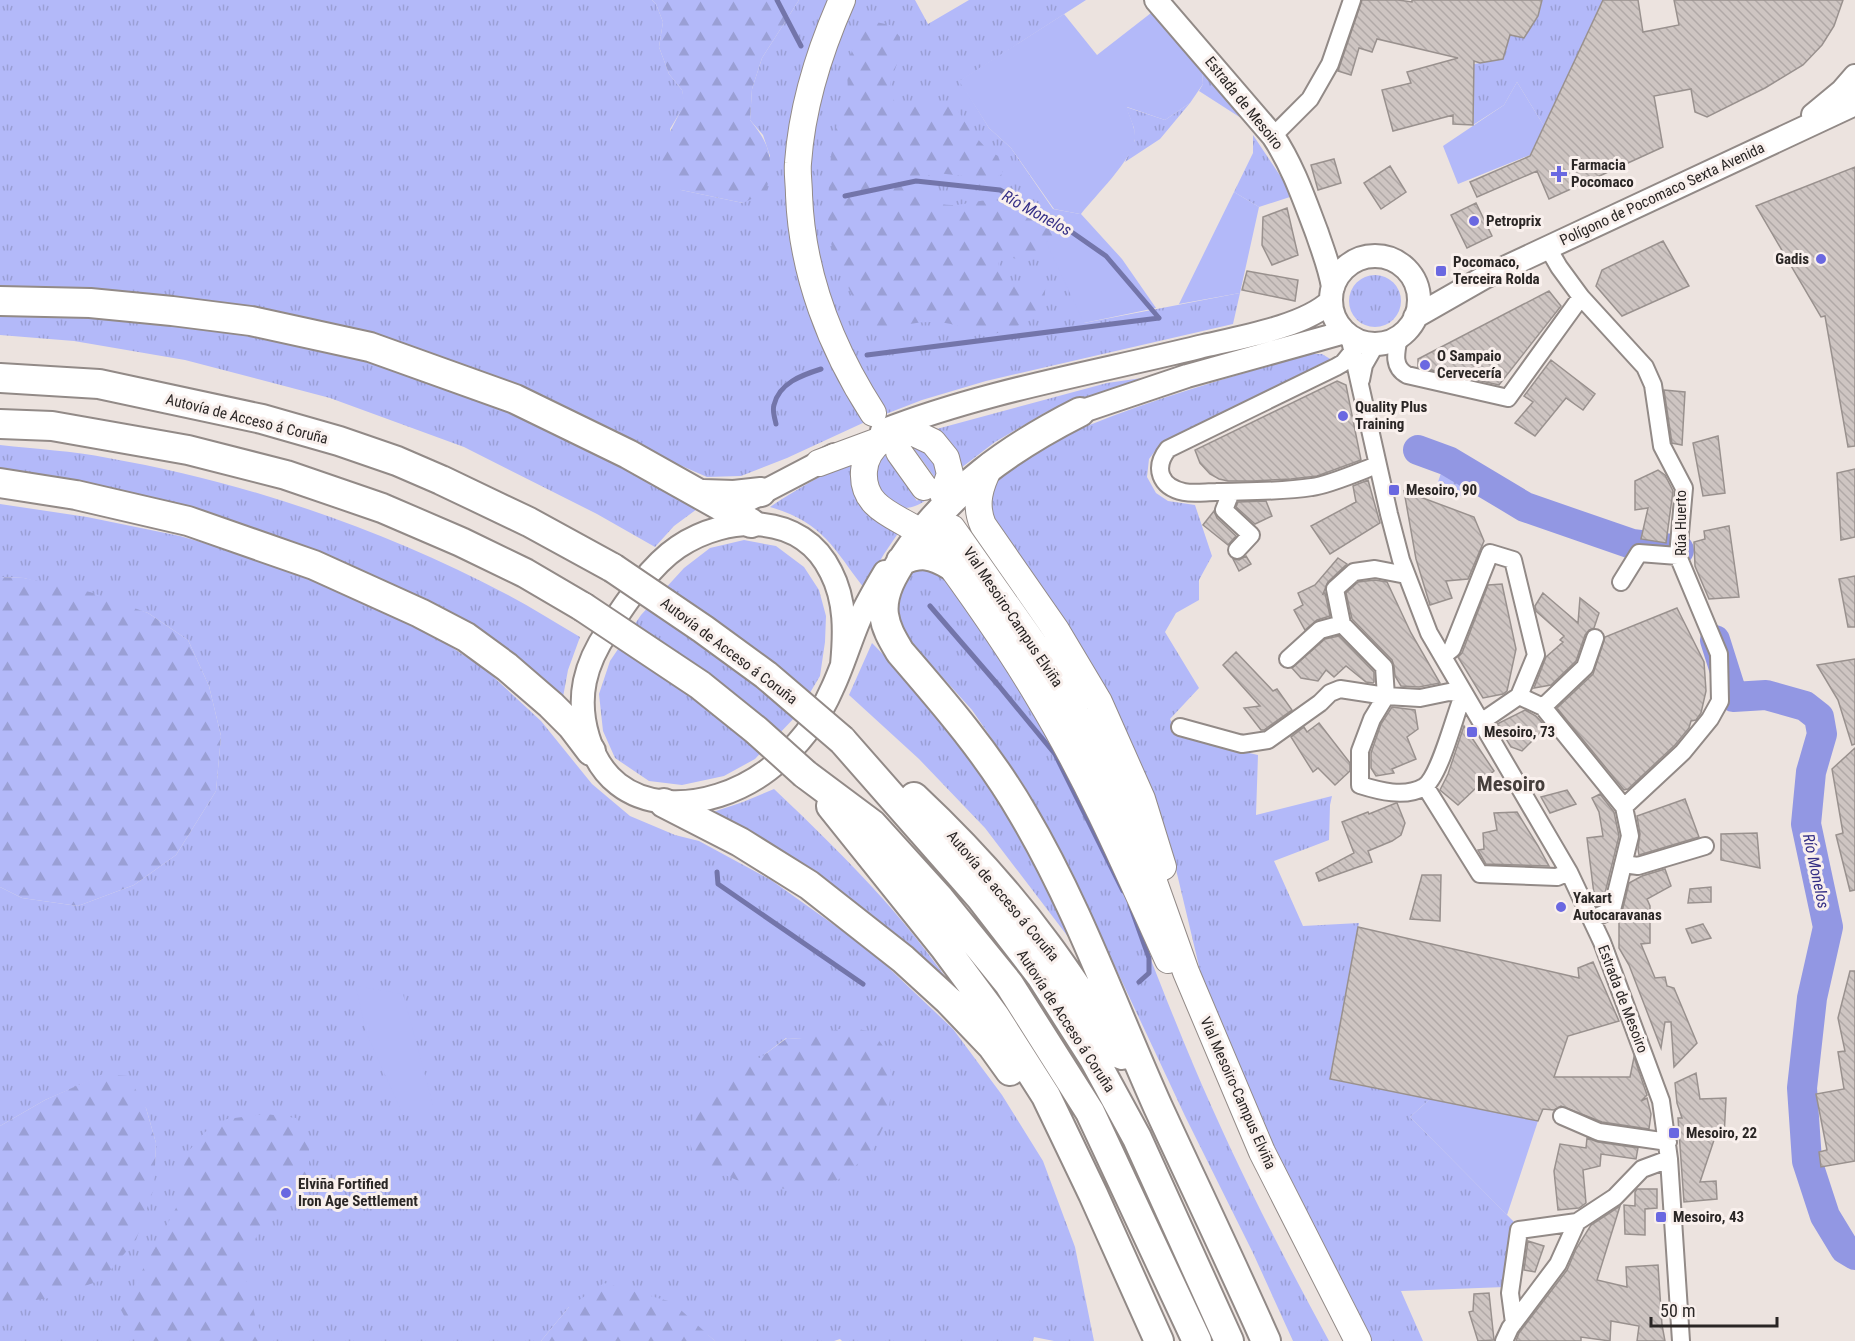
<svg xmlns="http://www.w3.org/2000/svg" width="1855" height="1341" font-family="'Roboto Condensed',sans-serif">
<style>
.grass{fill:url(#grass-tufts);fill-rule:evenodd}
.forest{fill:url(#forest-firs)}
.park{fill:url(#park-dots)}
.garden{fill:#b3b9f9}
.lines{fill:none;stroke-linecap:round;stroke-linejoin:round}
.stream{stroke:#7375aa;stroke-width:5}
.river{stroke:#9297e3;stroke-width:30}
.building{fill:url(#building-back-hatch);stroke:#99918e;stroke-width:1.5}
.street-casing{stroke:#928a87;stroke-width:20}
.secondary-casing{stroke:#928a87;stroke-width:26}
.primary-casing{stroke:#928a87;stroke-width:28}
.highway-casing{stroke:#928a87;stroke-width:32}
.street{stroke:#fff;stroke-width:16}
.secondary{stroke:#fff;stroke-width:22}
.primary{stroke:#fff;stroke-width:26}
.highway{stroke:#fff;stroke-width:28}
.highway-bridge-casing{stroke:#928a87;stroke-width:32;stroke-linecap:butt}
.highway-bridge{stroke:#fff;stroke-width:28}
.poi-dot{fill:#6a68e1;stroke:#f9f0ed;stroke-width:2}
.labels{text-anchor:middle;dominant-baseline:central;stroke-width:6;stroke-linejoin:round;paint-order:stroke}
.street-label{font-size:15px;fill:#2a2625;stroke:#f9f0ed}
.poi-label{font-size:15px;font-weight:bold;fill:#2a2625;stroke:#f9f0ed;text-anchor:start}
.water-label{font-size:16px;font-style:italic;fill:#342e85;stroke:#f9f0ed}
.district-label{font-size:21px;font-weight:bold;fill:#463f3c;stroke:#f9f0ed}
</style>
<defs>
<pattern id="grass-tufts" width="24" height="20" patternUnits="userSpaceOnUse" patternTransform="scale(1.5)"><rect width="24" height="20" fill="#b3b9f9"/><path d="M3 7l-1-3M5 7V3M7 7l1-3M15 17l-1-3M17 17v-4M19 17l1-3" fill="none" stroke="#9a9fd5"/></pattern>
<pattern id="forest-firs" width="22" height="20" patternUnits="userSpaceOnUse" patternTransform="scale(1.5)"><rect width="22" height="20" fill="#b3b9f9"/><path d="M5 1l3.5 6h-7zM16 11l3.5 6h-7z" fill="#9a9fd5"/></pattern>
<pattern id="park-dots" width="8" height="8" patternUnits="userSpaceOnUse" patternTransform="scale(1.5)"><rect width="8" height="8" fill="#b3b9f9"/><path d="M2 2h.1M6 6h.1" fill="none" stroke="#9a9fd5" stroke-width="1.8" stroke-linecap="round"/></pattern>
<pattern id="building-back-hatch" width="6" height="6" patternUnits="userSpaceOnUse" patternTransform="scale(1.5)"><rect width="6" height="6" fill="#cec5c2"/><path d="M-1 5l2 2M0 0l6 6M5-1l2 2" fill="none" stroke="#b1a9a7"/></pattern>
</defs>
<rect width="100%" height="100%" fill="#ece3df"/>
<path class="grass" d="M0 0H652L656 4 663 22 659 47 669 74 682 90 685 104 670 129 681 190 743 203 770 156 763 135 750 120 752 89 762 58 799 0H915L928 24 969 0H1086L960 81 989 128 1011 148 1053 209 1080 214 1084 323 1240 293 1233 324 986 381 922 400 865 422 787 458 741 476 707 477 426 354 0 291Z
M1542 0H1603L1544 126 1517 82 1504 105 1473 125 1474 64 1503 59 1510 35 1524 37 1538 16Z
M1202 72 1241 118 1199 91 1203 84Z
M1190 103 1160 139 1125 162 1135 140 1134 128 1126 107 1165 120Z
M1253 135 1285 183 1290 197 1259 207 1234 192 1253 153Z
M1349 301a26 26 0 1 1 52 0a26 26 0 1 1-52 0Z
M0 314 150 319 270 337 383 364 516 411 634 469 697 509 674 526 655 547 597 514 464 447 330 398 185 360 74 341 0 335Z
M1308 354H1322L1332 360 1162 442 1149 459 1147 477 1156 493 1168 501 1195 505 1212 556 1199 580V600L1176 613 1165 632 1199 688 1170 719 1179 737 1258 755 1256 815 1332 796 1330 805 1329 840 1274 861 1303 926 1359 923 1330 1079 1430 1099 1410 1117 1516 1224 1505 1287 1401 1291 1423 1341H1369L1278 1162 1203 983 1169 840 1147 788 992 522C987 502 986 487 1001 471 1013 459 1045 444 1061 437 1140 402 1225 379 1308 354Z
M1142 378 1046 412 995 442 961 468 933 430 1107 383Z
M901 441C915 441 925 444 933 455 958 486 910 527 882 498 861 477 877 448 901 441ZM909 442 936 479 917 501 885 455Z
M0 445C36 449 73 451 108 458 246 482 382 529 506 594 531 607 556 623 580 637L568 670 563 697 434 605 0 472Z
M854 461 901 529 884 554 864 588C833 548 823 522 770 507 797 489 824 473 854 461Z
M0 504 87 517 180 536 262 560 345 594 433 635 486 670 541 721 592 784 630 816 675 835 699 841 771 880 872 952 953 1029 1002 1095 1043 1161 1075 1247 1094 1341H1054L1034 1337 1033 1341H842L840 1339 834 1341H715L708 1335 569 1307 541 1341H0V1292L155 1163 156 1143 146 1108 103 1075 45 1100 0 1126V887L22 898 78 906 134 885 176 855 216 791 221 736 209 686 188 640 148 613 24 578 0 577ZM786 1038 802 1039 764 1055Z
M744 540 776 546 804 567 819 590 826 616 825 642 820 676 796 716 755 759 724 776 682 785 649 781 615 758 603 731 599 694 610 661 641 615 684 568 710 548Z
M925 567 939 572 950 584C990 644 1032 703 1067 768 1117 863 1151 965 1193 1064 1233 1159 1280 1251 1329 1341H1293L1253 1253 1185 1116 1066 862 1025 787 972 710 909 640 897 623 898 592 913 569Z
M872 643 936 709 1002 798 1099 988 1069 938 985 828 919 759 849 695Z
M774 789C811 824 849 861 883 899 914 933 941 971 968 1007L710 813 743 802Z"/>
<path class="forest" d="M652 0H799L762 58 752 89 750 120C771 146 774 159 766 192L743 203 681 190 665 174 659 154 684 104 682 90 669 74 659 47 663 22 656 4Z
M876 22 890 25 900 37C900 43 901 50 899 56 894 80 880 87 901 109L936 102 956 108 973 134 987 149 998 156 1002 167 1003 174 990 179 937 173 926 176 922 191C928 197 933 202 941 204 958 208 975 200 992 200 1009 201 1041 212 1051 226 1055 231 1055 237 1056 244L1045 257 1025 261 1005 256 998 263C1000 282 1019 287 1036 282L1045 287C1046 300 1041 310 1030 318 985 351 974 321 929 322 912 322 895 328 879 332L865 326 833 252 828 229 829 175 833 138 848 92 847 71 852 50 861 31Z
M0 577 24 578 90 592 148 613 188 640 209 686 221 736 216 791 176 855 134 885 78 906 22 898 0 887Z
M847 1027 873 1032 885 1049 893 1081 887 1119 871 1153 838 1180 786 1189 741 1182 696 1162 689 1140 695 1108 718 1084 764 1055 787 1038 802 1039Z
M103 1074 128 1076 146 1108 156 1143 154 1188 136 1240 102 1280 50 1298 0 1305V1126L45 1100Z
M266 1114 296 1118 309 1139V1171L287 1206 258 1232 244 1270 257 1324 267 1341H137L121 1310 176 1208 180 1181 187 1153 205 1132 227 1119Z
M604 1283 672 1302 715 1341H541L569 1307Z"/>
<path class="park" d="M1442 470 1469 481 1463 497 1436 488Z"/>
<path class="garden" d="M1151 13 1202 72 1203 84 1190 103 1165 120 1127 107C1129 117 1136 128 1135 139 1133 159 1094 197 1081 214L1122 259 1156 308 1084 323 1046 242 1080 214 1054 209 1011 148 989 128 959 81 1064 14 1097 55Z
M1517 82 1544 126 1530 155 1458 184 1443 146 1504 105Z
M1234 192 1259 207 1240 293 1179 304Z
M356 986 403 994 433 1105 403 1115 366 1032Z
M1430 1099 1538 1121 1507 1215 1410 1117Z"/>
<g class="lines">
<path class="stream" d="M777 0 801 46
M845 196 916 181 1000 190 1053 219 1106 256 1159 318
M867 355 1159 318
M776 424C775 419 772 410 774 405 779 383 802 375 821 369
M930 606 999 686 1055 754 1123 891
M717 872 718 884 863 984
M1130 905 1149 958V973L1139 982"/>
<path class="river" d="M1418 450 1448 461 1525 507 1632 544 1679 550
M1715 640 1733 697 1766 695 1805 706 1819 717 1822 734 1811 772 1806 824 1828 927 1812 998 1802 1088 1807 1161 1825 1216 1845 1249 1855 1255"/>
</g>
<path class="building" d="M1362 0H1398L1412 2V0H1542L1538 16 1524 38 1510 35 1503 59 1480 63 1474 61 1473 125 1453 124V115L1393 131 1382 90 1411 83 1407 72 1458 58 1377 39 1372 52 1359 48 1351 75 1338 71Z
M1603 0H1638L1643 32 1679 25 1674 0H1843L1834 26 1822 45 1803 65 1765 88 1707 117 1695 112 1691 89 1654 96 1663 147 1549 199 1537 171 1477 197 1470 182 1530 156Z
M1334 159 1341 183 1318 190 1311 165Z
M1390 166 1406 192 1381 209 1364 183Z
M1855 167V446L1848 447 1825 316 1821 317 1756 206Z
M1476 203 1492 236 1467 248 1451 215Z
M1287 208 1298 255 1272 265 1262 245 1263 217Z
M1663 241 1689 286 1622 316 1596 286 1602 270Z
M1247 271 1298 280 1295 301 1242 290Z
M1549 291 1561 306 1499 385 1418 367V359Z
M1551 360 1595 394 1583 410 1566 398 1535 436 1515 423 1533 402 1524 396Z
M1337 381 1346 385 1361 460 1317 476 1291 479 1252 481H1228L1219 479 1210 474 1200 463 1195 450Z
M1664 390 1685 392 1682 445 1672 443Z
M1718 436 1725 493 1703 496 1693 443Z
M1855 469V537L1841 540 1837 473Z
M1658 470 1665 475 1673 491 1666 543 1641 539 1648 508 1635 510V481Z
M1368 480 1380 523 1330 554 1311 526 1356 502 1353 486Z
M1404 491 1474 517 1484 541 1468 579 1446 581 1452 598 1430 605 1416 559Z
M1266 501 1272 516 1255 524 1236 507 1238 502Z
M1214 511 1217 518 1236 536 1228 545 1203 525Z
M1729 526 1739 597 1709 599 1695 566 1694 542 1705 539 1704 531Z
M1246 556 1251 564 1239 571 1233 559 1239 560Z
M1338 558 1347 564 1328 582 1323 594 1325 593 1330 616 1317 620 1305 630 1294 610 1303 605 1298 593 1315 585Z
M1855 576V627H1848L1839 579Z
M1375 580 1387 582 1411 633 1440 683 1419 687 1401 686 1395 676 1394 666 1392 660 1352 619 1346 593 1358 582Z
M1502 584 1516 649 1507 691 1503 694 1483 698 1458 657 1462 653 1488 585Z
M1543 593 1578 623 1580 598 1599 613 1594 628 1589 630 1585 635 1576 661 1551 685 1534 688 1546 657 1563 642 1560 640 1564 636 1536 611 1535 606Z
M1677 608 1704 662 1706 691 1701 713 1696 720 1691 721 1689 728 1675 745 1628 789 1624 790 1557 708 1593 674 1605 637Z
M1339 636 1374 672V682L1373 683 1366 682 1346 666 1334 677 1326 670 1318 681 1301 678 1292 668 1325 639Z
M1236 652 1273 691 1277 689 1292 710 1264 730H1261L1244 708 1260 706 1223 665Z
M1855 659V744L1852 745 1838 700 1817 665Z
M1392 707 1415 710 1418 729 1407 737 1416 759 1392 769 1394 773 1376 776 1371 768V753L1381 724Z
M1525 710 1536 716 1546 727 1522 751 1511 747 1497 724Z
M1319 723 1350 763V771L1335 785 1318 768 1313 772 1291 737 1304 727 1307 732Z
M1464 726 1494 771 1458 805 1440 790 1448 774Z
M1855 748V890L1850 891 1836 835 1843 833 1832 769Z
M1567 790 1576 804 1550 813 1541 797Z
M1600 794 1614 812 1619 836 1605 893 1594 894 1587 838 1603 836 1599 812 1592 798Z
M1685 799 1699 837 1639 855 1638 849 1640 834 1637 816Z
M1396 803H1397L1405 823 1401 835 1392 841 1368 851 1372 862 1319 881 1316 873 1354 853 1342 822 1368 812 1369 814Z
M1517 812 1538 846 1549 866 1486 864 1478 850 1484 849 1483 833 1497 830 1494 813Z
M1757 833 1760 868 1721 860V834Z
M1665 869 1671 886 1647 899 1650 906V943L1641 944 1655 978 1665 977 1667 986 1674 988 1697 1043 1674 1067 1671 1022H1665L1661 1048 1629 965 1619 948V918L1622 912 1629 883 1642 876Z
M1422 875H1441L1440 921 1410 919Z
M1711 887V902L1688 903 1690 889Z
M1703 924 1711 938 1692 943 1686 929Z
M1358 927 1579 978 1578 968 1593 962 1619 1021 1568 1036 1554 1077H1630L1634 1057 1647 1095 1641 1101 1647 1098 1651 1114 1649 1129 1602 1122 1561 1106 1554 1110 1543 1109 1538 1121 1330 1079Z
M1850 971H1855V1161L1821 1167 1819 1152 1827 1150 1816 1094 1844 1089 1838 1052 1845 1051 1838 1018Z
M1696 1073 1700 1099 1726 1098 1724 1138 1715 1137 1700 1182 1716 1181 1717 1199 1684 1202 1678 1118H1682L1677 1103 1675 1083Z
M1587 1138 1598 1142 1638 1148 1636 1159 1601 1154 1600 1166 1583 1170 1586 1203 1579 1208 1558 1210 1554 1171 1560 1144 1586 1148Z
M1637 1189H1657V1208L1645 1209V1235L1625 1234 1624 1205 1635 1206V1192Z
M1620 1206 1597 1280 1627 1287 1626 1267 1658 1265 1662 1325 1665 1341H1637L1639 1326 1611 1321 1610 1341 1581 1337V1341H1516L1519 1333 1567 1270 1576 1249 1591 1225Z
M1528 1241 1544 1246 1535 1272 1524 1270Z
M1489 1293 1494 1340 1478 1341 1469 1312 1473 1311 1474 1294Z"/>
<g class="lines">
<defs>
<path id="street" d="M1273 136 1310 99 1330 64 1352 0
M1548 248 1559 267 1581 297 1645 367 1653 385 1662 446 1684 488 1678 556 1719 654 1720 701 1710 719 1683 752 1624 807
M1349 336 1389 514 1401 560 1429 633 1569 872 1602 942 1661 1101 1669 1159 1681 1341
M1399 337C1396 352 1392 367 1407 375L1508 398 1581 297
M1352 352 1343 363 1336 367 1168 449C1153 468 1160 487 1184 492 1194 494 1206 492 1216 492 1248 491 1281 492 1312 487 1329 485 1361 471 1377 465
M1361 380 1364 365 1376 344
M1231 492 1224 510 1251 535 1237 550
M1621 582 1639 553 1678 556
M1443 656 1452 649 1490 553 1513 560 1536 655 1519 696 1481 722
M1288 659 1320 630 1342 624
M1519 696 1543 707 1624 807 1630 836 1612 910 1592 919
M1543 707 1585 667 1595 638
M1180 727 1242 744 1268 740 1320 703 1330 693 1340 689 1386 696 1420 698 1449 692 1464 693C1455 713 1440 777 1424 787 1405 798 1379 791 1360 785V751L1372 719 1386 696 1384 667 1342 624 1335 589 1354 572 1375 569 1406 575
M1425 786 1480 874 1557 877 1569 872
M1623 864 1638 866 1705 846
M1562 1116 1599 1132 1668 1142
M1514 1323 1510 1293 1519 1230 1577 1222
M1504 1341 1510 1328 1558 1264 1577 1222 1615 1197 1642 1169 1669 1159"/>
<path id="secondary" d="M1156 0 1273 136C1293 166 1304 199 1317 233 1323 251 1330 268 1333 287
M1813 115 1842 91 1855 76
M1331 300a44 44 0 1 1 88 0a44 44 0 1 1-88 0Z
M1415 317 1485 277 1855 104
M1065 417 1187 376 1345 332
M882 431C984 391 1094 373 1199 347 1237 338 1304 327 1331 301
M746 501 834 455
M842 665C845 633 846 601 831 572 802 512 727 514 678 547 651 565 626 602 608 630 585 664 576 697 588 737 612 822 710 814 768 770 796 749 818 721 832 689 843 666 850 641 860 618 867 602 876 587 885 572"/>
<path id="primary" d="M842 0C819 52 802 106 798 163 797 173 799 184 799 195 802 273 831 348 873 413
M882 440C871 448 865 458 864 471 861 515 909 517 934 543 971 593 1007 644 1039 698 1089 781 1128 871 1168 960
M899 452 924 487
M819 463 892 436 907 433H914L933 442 946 458 950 474 943 494
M990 466C980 486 974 504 983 525L1056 630 1099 702 1142 799 1163 867
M952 528 1053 671 1103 765 1154 882 1186 972 1262 1152 1358 1341"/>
<path id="highway" d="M0 301 90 303 172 311 251 321 370 347 515 399 628 454 751 523
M0 378 99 384 262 419 339 441 397 461 441 480 529 522 613 568
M1080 412C1011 447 949 490 905 556 894 573 881 593 884 615 886 629 893 640 900 652 945 704 989 755 1023 814 1078 907 1114 1009 1158 1107 1194 1185 1231 1262 1266 1341
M0 424 52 426 188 450 286 475 382 508 461 542 525 573 583 607
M0 483 76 495 188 521 314 565 420 613 466 637 507 667 551 705 572 726 591 751
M703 494 734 495 761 492
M901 561C920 552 932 554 950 565
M842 740 980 897 1041 976 1094 1059 1137 1138 1229 1341
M805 774 872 824 940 899 1009 984 1090 1112 1197 1341
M914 797C962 842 1008 892 1047 945 1073 980 1097 1018 1122 1055
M664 803 740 842 809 885 903 959 949 1001 992 1046 1010 1071
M831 806 944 947 995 1016 1046 1096 1093 1194 1159 1341"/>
</defs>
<use href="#street" class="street-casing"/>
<use href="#secondary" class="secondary-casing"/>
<use href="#primary" class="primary-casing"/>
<use href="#highway" class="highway-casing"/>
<use href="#street" class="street"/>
<use href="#secondary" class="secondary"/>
<use href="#primary" class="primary"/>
<use href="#highway" class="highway"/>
<defs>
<path id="highway-bridge" d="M613 568 703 629 766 675 842 740
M583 607 700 685 756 730 805 774"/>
</defs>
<use href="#highway-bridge" class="highway-bridge-casing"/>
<use href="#highway-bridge" class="highway-bridge"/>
</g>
<g class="poi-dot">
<path d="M1556 165h6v6h6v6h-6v6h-6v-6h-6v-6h6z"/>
<circle cx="1474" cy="221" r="6"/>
<circle cx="1821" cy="259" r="6"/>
<rect x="1435" y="265" width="12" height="12" rx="3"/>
<circle cx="1425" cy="365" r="6"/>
<circle cx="1343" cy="416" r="6"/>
<rect x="1388" y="484" width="12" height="12" rx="3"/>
<rect x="1466" y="726" width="12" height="12" rx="3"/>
<circle cx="1561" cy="907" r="6"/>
<rect x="1668" y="1127" width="12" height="12" rx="3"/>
<circle cx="286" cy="1193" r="6"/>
<rect x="1655" y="1211" width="12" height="12" rx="3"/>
</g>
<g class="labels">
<g class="street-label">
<text transform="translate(1244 103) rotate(51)">Estrada de Mesoiro</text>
<text transform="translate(1662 194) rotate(-25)">Polígono de Pocomaco Sexta Avenida</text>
<text transform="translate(247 419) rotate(14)">Autovía de Acceso á Coruña</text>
<text transform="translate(1681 523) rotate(-90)">Rúa Huerto</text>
<text transform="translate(1013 617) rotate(56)">Vial Mesoiro-Campus Elviña</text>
<text transform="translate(729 651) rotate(37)">Autovía de Acceso á Coruña</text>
<text transform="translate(1003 896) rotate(50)">Autovía de acceso á Coruña</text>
<text transform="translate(1623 999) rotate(69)">Estrada de Mesoiro</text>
<text transform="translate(1066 1021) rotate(57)">Autovía de Acceso á Coruña</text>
<text transform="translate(1238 1093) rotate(66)">Vial Mesoiro-Campus Elviña</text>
</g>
<g class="poi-label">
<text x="1571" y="165">Farmacia<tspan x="1571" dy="17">Pocomaco</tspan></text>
<text x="1486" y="221">Petroprix</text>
<text x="1809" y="259" text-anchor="end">Gadis</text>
<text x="1453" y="262">Pocomaco,<tspan x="1453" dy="17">Terceira Rolda</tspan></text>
<text x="1437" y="356">O Sampaio<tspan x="1437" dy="17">Cervecería</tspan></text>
<text x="1355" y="407">Quality Plus<tspan x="1355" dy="17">Training</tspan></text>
<text x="1406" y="490">Mesoiro, 90</text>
<text x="1484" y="732">Mesoiro, 73</text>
<text x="1573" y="898">Yakart<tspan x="1573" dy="17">Autocaravanas</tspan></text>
<text x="1686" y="1133">Mesoiro, 22</text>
<text x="298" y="1184">Elviña Fortified<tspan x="298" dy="17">Iron Age Settlement</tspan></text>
<text x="1673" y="1217">Mesoiro, 43</text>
</g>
<g class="water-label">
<text transform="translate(1037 213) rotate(29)">Río Monelos</text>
<text transform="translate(1816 871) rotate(78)">Río Monelos</text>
</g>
<g class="district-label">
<text x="1511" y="784">Mesoiro</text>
</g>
</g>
<path d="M1651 1317v9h126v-9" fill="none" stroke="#2a2625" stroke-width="3"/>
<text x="1660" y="1317" font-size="18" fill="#2a2625" stroke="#f9f0ed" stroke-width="4.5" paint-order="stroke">50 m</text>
</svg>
